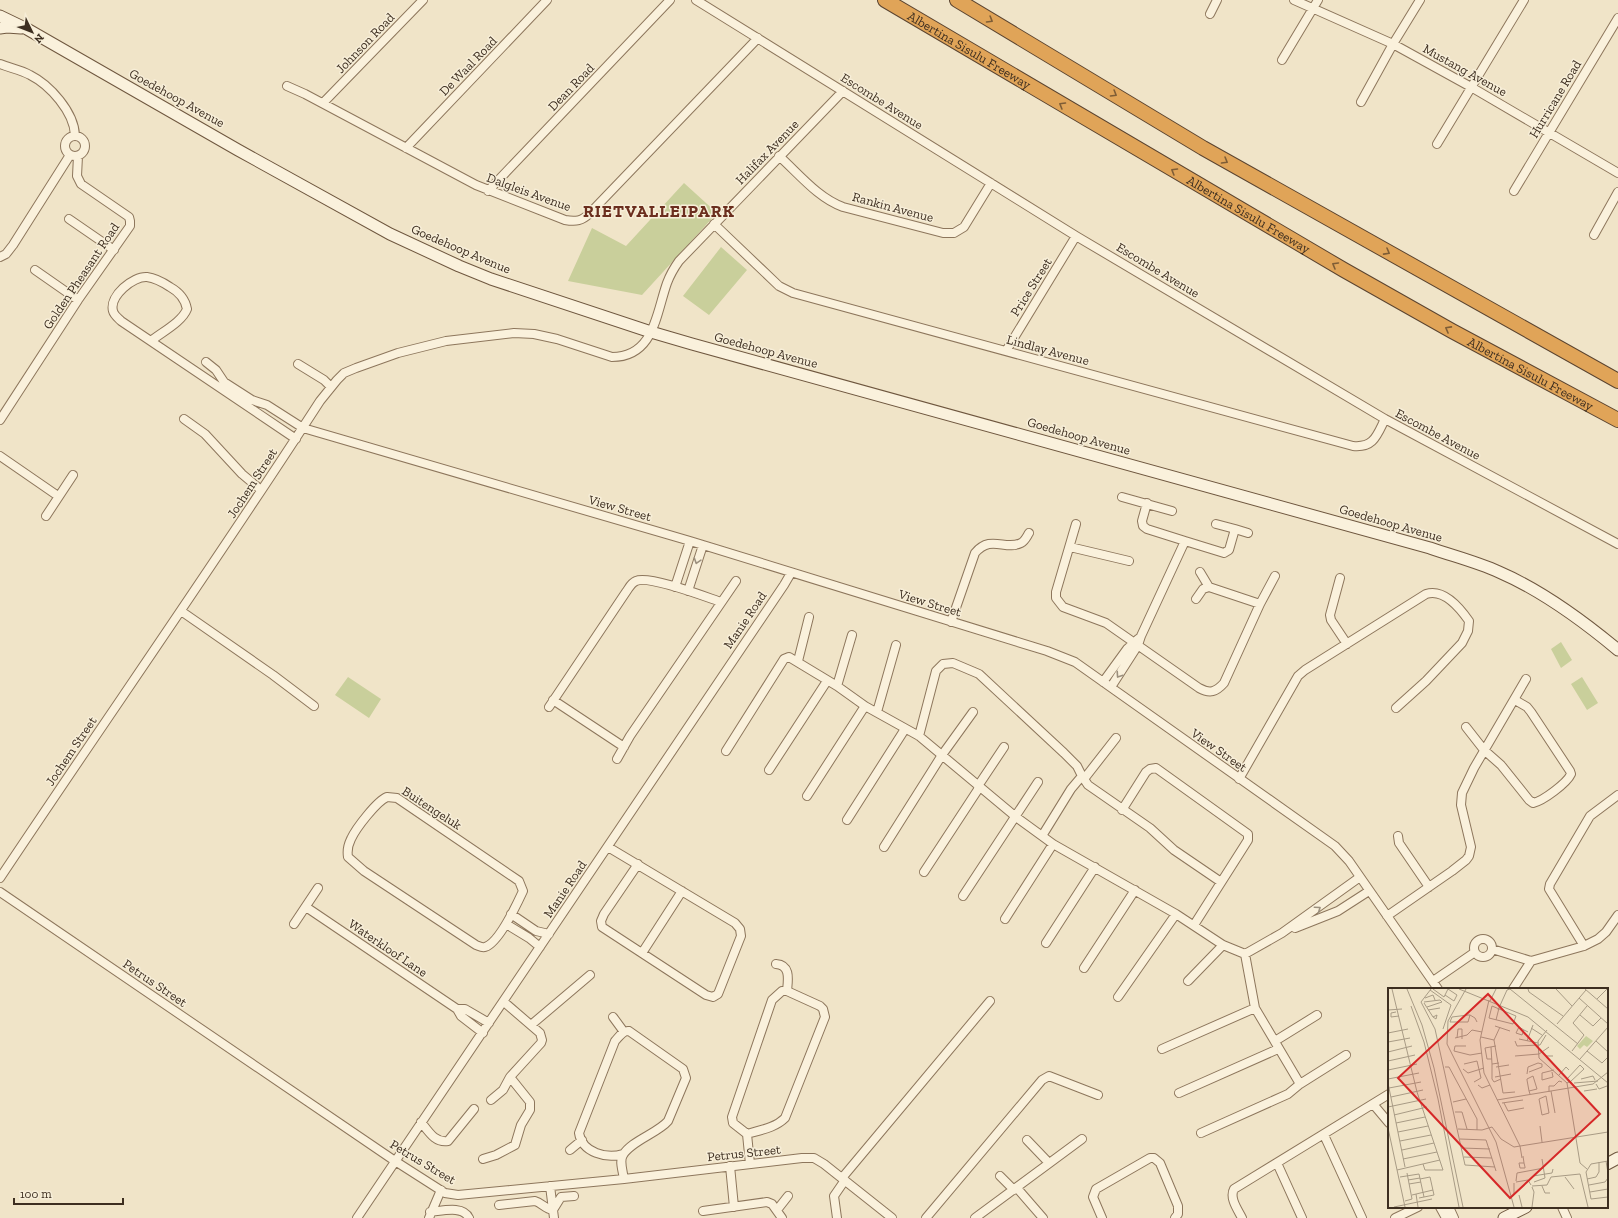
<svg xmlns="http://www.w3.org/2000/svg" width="1618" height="1218" font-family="'Zilla Slab',serif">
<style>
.green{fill:#c9cf9b}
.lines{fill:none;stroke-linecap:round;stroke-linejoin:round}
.street-casing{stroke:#8d765c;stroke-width:10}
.secondary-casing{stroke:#6f573f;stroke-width:13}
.highway-casing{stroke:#5b4430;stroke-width:16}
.street{stroke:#faf1dc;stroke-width:8}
.secondary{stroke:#faf1dc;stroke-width:11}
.highway{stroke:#e0a458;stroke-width:14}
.oneway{stroke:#7e5d36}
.oneway2{stroke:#9c907e}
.labels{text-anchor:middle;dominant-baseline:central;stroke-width:3;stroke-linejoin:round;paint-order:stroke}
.street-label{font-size:13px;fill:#3d2e20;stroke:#f7eed8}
.district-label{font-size:17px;font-weight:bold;letter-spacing:1px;fill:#6b2e1e;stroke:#f7eed8}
.inset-road{fill:none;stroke:#a89b85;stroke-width:1}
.view{fill:#d62828;fill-opacity:0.15;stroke:#d62828;stroke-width:2}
.inset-edge{fill:none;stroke:#3d2e20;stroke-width:2}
</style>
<rect width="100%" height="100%" fill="#f0e4c8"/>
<path class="green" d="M684 183 717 213 642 295 568 281 592 228 626 246Z
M721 247 747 270 709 315 683 296Z
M1561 642 1572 660 1561 668 1551 649Z
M348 677 381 699 369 718 335 695Z
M1582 677 1598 703 1587 710 1571 684Z"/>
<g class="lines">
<defs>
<path id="street" d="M696 0 1076 236 1385 419 1618 544
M1294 0 1393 44 1471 87 1618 173
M1210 14 1217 0
M1282 60 1318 0
M0 64C10 68 21 70 30 75 50 85 74 112 75 135
M287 86 305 94 476 185 565 220C576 222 582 221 590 213L758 38
M1361 102 1393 44 1420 0
M323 103 423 0
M65 146a10 10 0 1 1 20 0a10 10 0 1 1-20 0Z
M1437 144 1524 0
M406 148 547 0
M779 156C799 174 818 198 843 207L943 233H954L964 227 991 183
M488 191 670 0
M1514 191 1618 18
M69 219 114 250
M714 224 779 286 793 293 1353 446C1374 448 1377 435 1385 419
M1594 235 1618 192
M0 257 6 254 13 245 70 155
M35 270 78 300
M151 341C162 332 182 322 187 309 185 298 179 292 170 287 164 283 155 278 147 277 133 276 109 296 113 311 114 315 118 318 121 321L296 439
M1006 351 1076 236
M206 362 216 370 224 382 252 400 267 405 303 428 690 541 1047 651 1075 662 1335 846 1349 861 1438 989
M298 364 324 380 331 387
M184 419 205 434 242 474 261 490
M0 420 78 300 130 226V221L129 217 81 184 77 176 78 156
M0 456 58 496
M1122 497 1172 511
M1147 503 1142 521 1143 526 1147 529 1185 541
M46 516 73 475
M1076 524 1056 592V598L1063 607 1106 623 1199 688C1210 694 1216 692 1224 683L1260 604 1275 576
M1216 524 1235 529
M1070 547 1129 561
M1200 572 1209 587
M1340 578 1330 615 1331 620 1347 644
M675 587 690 541
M688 591 703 545
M1196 599 1203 589 1209 587 1260 604
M181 611 273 675 314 706
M951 622 975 553C991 534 1005 551 1021 543 1025 541 1027 536 1029 533
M798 661 809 617
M1103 682 1127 649 1138 639
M837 686 852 635
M1111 687 1138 645 1141 636 1185 541 1224 553 1229 550 1235 529 1248 533
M553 700 624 747
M549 707 626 592C629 588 631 583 636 581 649 575 706 597 721 602
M877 712 896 645
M1466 727 1484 750 1501 765 1529 800 1533 803C1543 801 1567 783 1571 774L1570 771 1531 712 1527 707 1515 700
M919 736 936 671 943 664 953 663 979 674 1064 753 1077 766 1082 776 1071 789 1042 836
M726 751 784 659 789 657 837 686 865 706 919 736 1016 817 1053 844 1176 914 1223 945 1245 954
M617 759 630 736 736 581
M769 770 827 681
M1082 776 1088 785 1150 828 1174 850 1221 882
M1084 779 1116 738
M1239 779 1298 676 1305 670 1426 594C1444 588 1460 608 1469 621L1468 631 1462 643 1426 681 1396 708
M978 786 1004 747
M807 796 865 706
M387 797 397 798 519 881 523 891C517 904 499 943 485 947 482 948 479 946 476 945L364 871 348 857C347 851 348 845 351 839 356 828 377 801 387 797Z
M1122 810 1146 772 1150 769 1156 768 1248 834V840L1194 925
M847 820 905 729
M1398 836 1399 843 1429 887
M608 847 735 923 740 929 741 936 718 994 713 997 706 995 602 927 601 921 604 914 638 864
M884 847 942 755 973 712
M924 872 979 788
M0 878C106 719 216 562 320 401L337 380 344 373 356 368 398 353 446 341 514 333 534 334 557 339 612 357C654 357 656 314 667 283 670 275 674 268 679 261L843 91
M0 892 395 1161 445 1193 458 1195 624 1179 802 1158H814L824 1164 892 1218
M963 896 1038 782
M306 907 457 1009 461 1016 483 1033
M511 914 536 931 549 934
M1387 916 1452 871 1466 860 1469 856 1471 847 1461 805 1462 793 1474 768 1526 679
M1005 919 1053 844
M294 924 318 888
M506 924 529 938 540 947
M1295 928 1338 911 1369 891
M1474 948a9 9 0 1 1 18 0a9 9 0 1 1-18 0Z
M1046 943 1095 867
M1584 946 1549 889 1550 884 1590 816 1618 795
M1492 949 1531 961 1584 946 1598 939 1606 932 1618 915
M642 953 682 891
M1245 954 1255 1008 1300 1084
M1245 954 1282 933 1360 877
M776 964C791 965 788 980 787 991
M1084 968 1135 890
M1188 981 1223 945
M1433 981 1475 952
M1513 989 1531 961
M1118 997 1176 914
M457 1009H465L489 1023
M613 1017 624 1032
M531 1025 590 975
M1275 1041 1317 1015
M1162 1049 1255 1008
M1179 1093 1278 1049
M491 1100 503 1090 510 1077
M1373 1104 1389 1123
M421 1122C429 1132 435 1143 448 1141L474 1109
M1201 1133 1288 1094 1300 1084 1346 1055
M747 1134C760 1130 775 1128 785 1118L825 1017 823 1009 820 1006 787 991H782L772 1000 732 1117 733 1123 747 1134 750 1164
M1324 1135 1362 1218
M1027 1140 1049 1163
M570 1150 582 1140
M623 1154C607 1159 582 1153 579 1133L615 1041C619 1037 623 1030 629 1031L683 1069 686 1078 668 1121C658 1133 631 1141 623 1155 619 1161 623 1172 624 1179
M483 1159 496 1155 515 1145 521 1125 530 1110V1102L510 1077 541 1043 542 1040 540 1033 504 1002
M1277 1163 1302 1218
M730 1166 734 1207
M1000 1176 1014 1190
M842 1178 990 1001
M550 1186 554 1218
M1017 1188 1043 1218
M499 1205 535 1201C542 1203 545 1209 553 1210L561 1197 574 1196
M1440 1207 1446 1218
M1449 1207 1454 1218
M1562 1207 1567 1218
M777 1210 788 1196
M703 1211 767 1202 772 1204 782 1218
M430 1212C442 1211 463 1205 469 1218
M357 1218 784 585 791 573
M429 1218 441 1190
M837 1218 834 1196 845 1180
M926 1218 1042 1080 1049 1076 1098 1095
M975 1218 1082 1139
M1102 1218 1093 1197 1096 1189 1150 1158H1154L1160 1163 1178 1206V1214L1175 1218
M1242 1218C1238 1210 1229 1198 1234 1189L1389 1094
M1395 1218 1418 1207"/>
<path id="secondary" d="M0 16 27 29 238 150 390 234 459 266 491 279 651 332 692 344 1430 548C1453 556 1477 562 1499 572 1543 591 1582 620 1618 650
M0 28 7 27 21 28
M1607 1164 1618 1158
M1504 1218 1526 1207"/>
<g id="highway">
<path id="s1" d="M885 0 1344 270 1452 331 1618 420"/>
<path d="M957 0 1203 148 1618 381"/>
</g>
</defs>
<use href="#street" class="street-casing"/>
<use href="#secondary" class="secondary-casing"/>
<use href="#highway" class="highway-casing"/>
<use href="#street" class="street"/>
<use href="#secondary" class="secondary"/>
<use href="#highway" class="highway"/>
</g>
<defs><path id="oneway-chevron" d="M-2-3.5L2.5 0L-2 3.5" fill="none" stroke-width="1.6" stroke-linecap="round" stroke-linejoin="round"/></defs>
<g class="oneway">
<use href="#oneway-chevron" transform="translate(990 20) rotate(31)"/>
<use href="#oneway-chevron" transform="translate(1114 94) rotate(31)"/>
<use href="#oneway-chevron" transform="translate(1062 105) rotate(-149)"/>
<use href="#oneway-chevron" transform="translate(1225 161) rotate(30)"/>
<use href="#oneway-chevron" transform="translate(1174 171) rotate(-149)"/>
<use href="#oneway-chevron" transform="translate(1387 252) rotate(29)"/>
<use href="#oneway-chevron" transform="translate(1335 265) rotate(-150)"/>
<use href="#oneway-chevron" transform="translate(1448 329) rotate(-151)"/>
</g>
<g class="oneway2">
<use href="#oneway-chevron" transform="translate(697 561) rotate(108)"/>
<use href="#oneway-chevron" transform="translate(1119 675) rotate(124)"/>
<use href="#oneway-chevron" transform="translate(1318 909) rotate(-35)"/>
</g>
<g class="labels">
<g class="street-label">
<text transform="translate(365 43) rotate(-46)">Johnson Road</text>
<text stroke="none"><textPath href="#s1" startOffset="98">Albertina Sisulu Freeway</textPath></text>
<text transform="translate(468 66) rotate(-46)">De Waal Road</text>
<text transform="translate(1465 70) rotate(29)">Mustang Avenue</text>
<text transform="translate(571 87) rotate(-46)">Dean Road</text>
<text transform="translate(177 98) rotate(29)">Goedehoop Avenue</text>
<text transform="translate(1555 99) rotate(-59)">Hurricane Road</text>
<text transform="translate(882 101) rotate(32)">Escombe Avenue</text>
<text transform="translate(767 152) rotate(-46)">Halifax Avenue</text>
<text transform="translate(529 192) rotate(20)">Dalgleis Avenue</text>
<text transform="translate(893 207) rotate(15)">Rankin Avenue</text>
<text stroke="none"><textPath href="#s1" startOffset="422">Albertina Sisulu Freeway</textPath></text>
<text transform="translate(461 249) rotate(23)">Goedehoop Avenue</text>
<text transform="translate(1158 270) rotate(31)">Escombe Avenue</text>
<text transform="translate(81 276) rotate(-56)">Golden Pheasant Road</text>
<text transform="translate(1031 287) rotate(-58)">Price Street</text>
<text transform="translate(766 350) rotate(15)">Goedehoop Avenue</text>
<text transform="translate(1048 350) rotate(15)">Lindlay Avenue</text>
<text stroke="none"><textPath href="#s1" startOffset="746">Albertina Sisulu Freeway</textPath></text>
<text transform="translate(1438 434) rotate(28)">Escombe Avenue</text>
<text transform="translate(1079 436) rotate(16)">Goedehoop Avenue</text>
<text transform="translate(252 483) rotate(-57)">Jochem Street</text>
<text transform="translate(620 508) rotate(16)">View Street</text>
<text transform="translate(1391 523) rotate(16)">Goedehoop Avenue</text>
<text transform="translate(930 603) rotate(17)">View Street</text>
<text transform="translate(745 620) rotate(-56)">Manie Road</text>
<text transform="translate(1219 750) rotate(35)">View Street</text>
<text transform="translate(71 751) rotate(-56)">Jochem Street</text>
<text transform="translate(432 808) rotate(33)">Buitengeluk</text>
<text transform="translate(565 889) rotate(-56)">Manie Road</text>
<text transform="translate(388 948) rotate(34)">Waterkloof Lane</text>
<text transform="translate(155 983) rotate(34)">Petrus Street</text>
<text transform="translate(744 1153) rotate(-6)">Petrus Street</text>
<text transform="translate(423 1162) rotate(31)">Petrus Street</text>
</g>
<g class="district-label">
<text x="659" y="211">RIETVALLEIPARK</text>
</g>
</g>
<g transform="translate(1388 988)">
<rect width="220" height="220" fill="#f0e4c8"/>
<path d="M198 48 205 53 199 59 196 57 192 61 189 58Z" fill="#c9cf9b"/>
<path class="inset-road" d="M4 1 29 104 55 182H37L35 176M19 1 34 37 46 80 75 219M43 1 33 14 47 41 77 177 107 179M45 1 56 9 57 7M60 1 69 7 66 13 57 7ZM71 1 140 29 220 95M78 1 60 33 59 56 108 154 126 219M140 1 141 4 175 28M168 1 184 18M197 1 220 21M42 2 63 17 55 41M37 10 45 7 47 12M191 10 220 36M209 11 219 1M101 12 92 52 96 85 132 158 134 170M102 13 108 1M36 14 52 12 54 14M36 15 45 29 48 31 49 27 45 29M23 18 36 54 50 111 71 219M104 18 128 28 125 36 101 30ZM39 19 54 14M0 22 14 21M40 22 52 20M110 22 119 2 122 1 190 56M8 24 3 25V29L11 28M82 27 80 34H62L64 29 80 27H82L87 30 89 34M192 27 205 38 213 30M108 32 111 20M169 36 198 2M107 38 122 43M112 39 106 52 115 105 127 104M143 40 154 47M136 42 134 47 128 45 131 39 136 42 140 44M159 42 150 53 151 70 179 95 192 175 199 181M0 45 20 41M93 49 106 52M67 50 79 47 84 42 94 44M69 50 70 41H74V51M131 51 150 55M127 53 129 58 152 57 158 47M139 53 145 37M208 53 220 64M0 54 22 50M78 58H67L66 63 82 67 94 65M103 59 104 76M184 63 196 47 185 35 199 18M199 63 214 75 220 69M0 64 24 58M151 66 161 59M127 68 151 66M104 71H99L97 60 108 58M192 71 220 39M0 73 27 67M163 74 158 68H165M111 75 104 76V91L106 94 113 91M76 76 89 73 93 90 86 94M57 79H61L89 131V142M108 79 121 77M75 81 80 85 96 80M0 82 29 76M141 84 154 79V76M164 84 165 89 154 92V85L166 82M139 86 140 79 150 75 154 76M171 87 178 79 181 82M107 89 123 86M0 91 31 85M193 91 205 88 207 92M0 95 17 179M179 95 181 94H182L196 81 192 77 179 91 181 94M186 95 210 93M208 96 211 101 219 98M90 97 94 100 102 97M1 100 33 94M141 103 149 101 145 88 139 91V92L141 103 142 106M163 103 167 125M196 103 209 101M161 104V98H166L171 93 174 94M158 108 161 125 154 127 151 111ZM3 109 35 102M109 112 205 96 220 84M65 114 78 111M114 115 135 112M116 115 120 123 136 120M0 119 38 111M67 124H74L79 141M6 127 39 119M8 135 37 129M152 138 154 154M0 140 17 219M70 141 94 142 104 139 113 151 126 159 220 144M10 144 40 138M72 151 98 152 108 183M12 153 43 147M74 160 102 161M14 162 46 155M135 168 136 175 137 179V180H132L131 175H136M76 169 104 170M15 171 49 164M218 173 220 185M220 173 203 176 198 184 203 211 220 209M9 182 52 172M145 188 164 185 165 181M12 189 31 186 36 209M177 189 186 201M199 191 208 189 211 184V174M20 192 32 190M128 193 129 185 156 180M128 194 140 192 143 197M146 194 157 190 154 171M21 196 33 194M201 197 217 194 220 190M144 198 159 197 163 189 192 186 200 219M154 198 157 205H162M202 204 220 201M28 206 30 219M24 207 45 202M131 207 134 219M123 209 126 207V195M31 210 46 207 42 189 32 191M17 213 24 211 19 185M6 219 44 211M144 219 146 204 144 199"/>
<path class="view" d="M100 6 212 126 122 210 10 90Z"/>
<rect width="220" height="220" class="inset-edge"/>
</g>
<g transform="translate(32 32) rotate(133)" stroke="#f7eed8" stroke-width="3" paint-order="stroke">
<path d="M0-3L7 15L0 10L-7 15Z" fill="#3d2e20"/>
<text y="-6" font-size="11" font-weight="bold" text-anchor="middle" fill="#3d2e20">N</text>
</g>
<path d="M14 1198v6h109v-6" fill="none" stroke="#3d2e20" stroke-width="2"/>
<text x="20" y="1198" font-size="12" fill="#3d2e20" stroke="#f7eed8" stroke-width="3" paint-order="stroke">100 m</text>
</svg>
